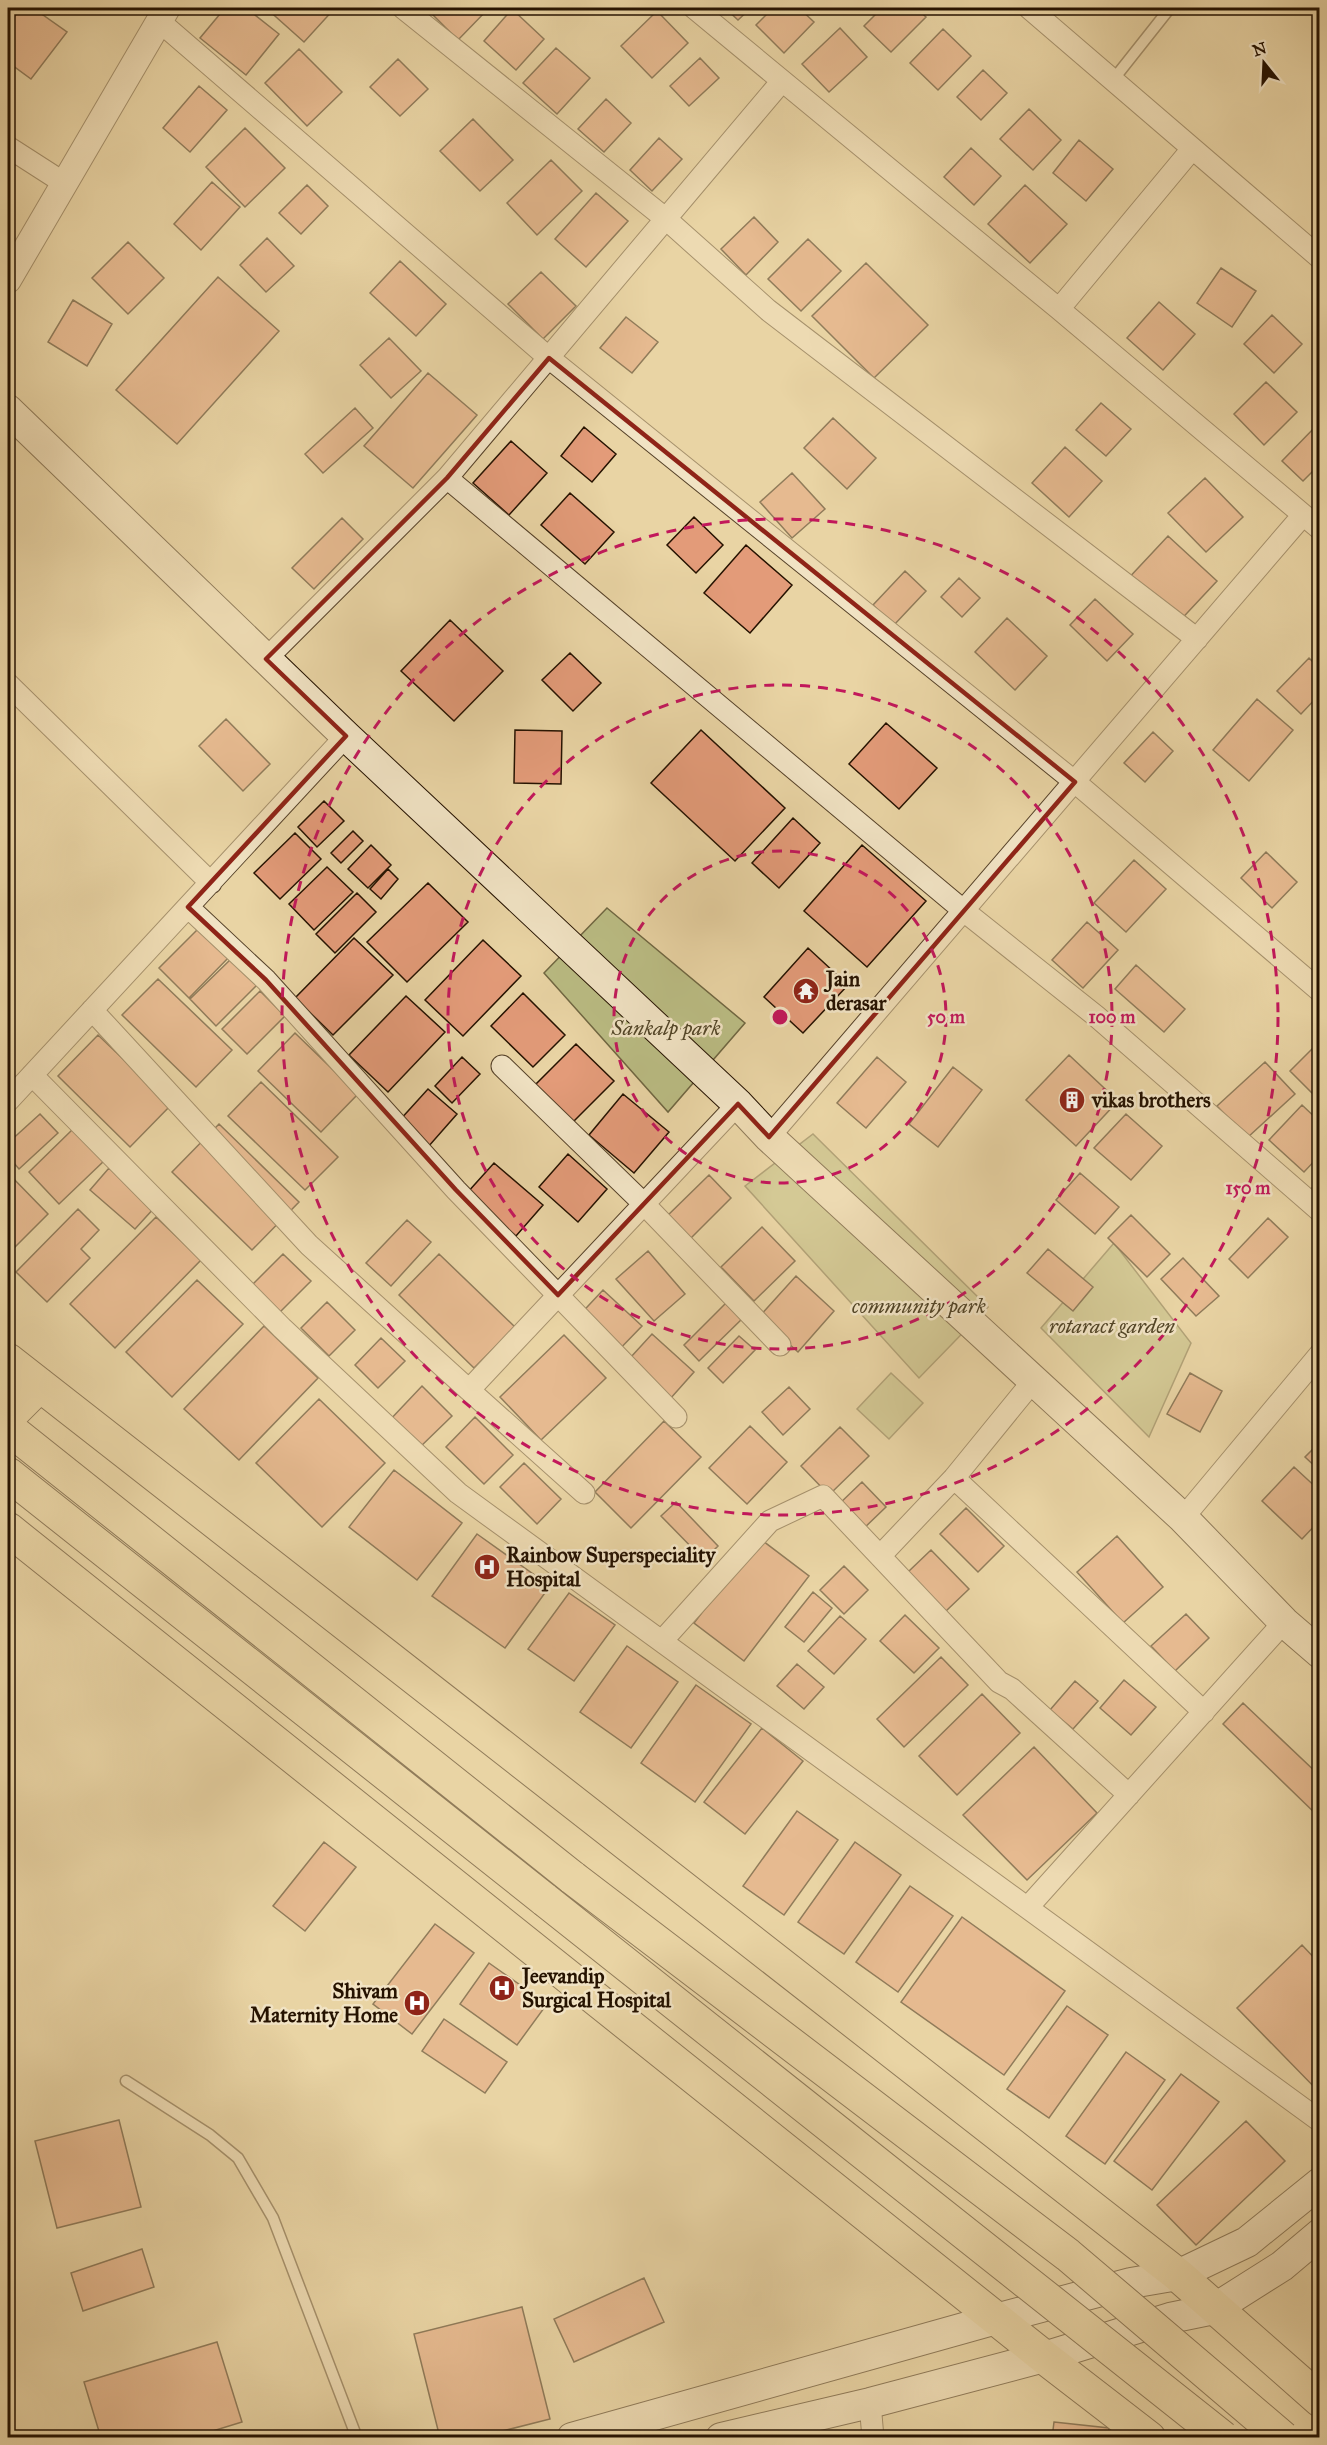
<svg xmlns="http://www.w3.org/2000/svg" width="1327" height="2445" font-family="'IM FELL Great Primer',serif">
<style>
.green{fill:#babc83;stroke:#706742;stroke-width:1.5}
.building{fill:#e39b79;stroke:#251200;stroke-width:1.5}
.lines{fill:none;stroke-linecap:round;stroke-linejoin:round}
.service-casing{stroke:#564229;stroke-width:13}
.minor-casing{stroke:#564229;stroke-width:23}
.tertiary-casing{stroke:#564229;stroke-width:28}
.secondary-casing{stroke:#251200;stroke-width:32}
.trunk-casing{stroke:#251200;stroke-width:35}
.service{stroke:#f1e3c4;stroke-width:10}
.minor{stroke:#f1e3c4;stroke-width:21}
.tertiary{stroke:#f1e3c4;stroke-width:26}
.secondary{stroke:#f1e3c4;stroke-width:30}
.trunk{stroke:#e9d4a4;stroke-width:33}
.trunk-bridge-casing{stroke:#251200;stroke-width:35;stroke-linecap:butt}
.trunk-bridge{stroke:#e9d4a4;stroke-width:33}
.marked{fill:none;stroke:#8f2418;stroke-width:4.5;stroke-linejoin:round}
.ring{fill:none;stroke:#c2185b;stroke-width:3;stroke-dasharray:10 8}
.labels{text-anchor:middle;dominant-baseline:central;stroke-width:5;stroke-linejoin:round;paint-order:stroke}
.poi-label{font-size:21px;font-weight:bold;fill:#251200;stroke:#f1e3c4;text-anchor:start}
.park-label{font-size:21px;font-style:italic;fill:#524527;stroke:#f1e3c4}
.centre{fill:#c2185b;stroke:#f1e3c4;stroke-width:3}
.ring-label{font-size:18px;text-anchor:middle;font-weight:bold;fill:#c2185b;stroke:#f1e3c4;stroke-width:5;stroke-linejoin:round;paint-order:stroke}
</style>
<rect width="100%" height="100%" fill="#e9d4a4"/>
<filter id="stains"><feTurbulence type="fractalNoise" baseFrequency=".00333" numOctaves="4"/><feColorMatrix values="0 0 0 0 .2 0 0 0 0 .09 0 0 0 0 .02 0 0 0 .5 -.17"/></filter>
<radialGradient id="worn" r=".72"><stop offset=".6" stop-color="#630" stop-opacity="0"/><stop offset="1" stop-color="#630" stop-opacity=".3"/></radialGradient>
<path class="green" d="M607 908 745 1023 668 1112 544 973Z
M813 1134 988 1307 919 1378 745 1186Z
M1114 1243 1191 1343 1149 1437 1041 1328Z
M891 1373 923 1403 889 1439 857 1409Z"/>
<path class="building" d="M21 8H33L67 32 31 79 8 62V25Z
M225 8H246L279 34 246 75 200 38Z
M266 8H335L304 42Z
M438 8H489L458 40 432 14Z
M725 8H751L738 20Z
M773 8H799L814 22 784 53 756 25Z
M882 8H916L926 17 891 52 864 26Z
M512 9 544 39 516 70 484 41Z
M657 11 688 43 652 78 621 46Z
M840 28 867 57 829 92 802 64Z
M943 29 971 56 938 90 910 63Z
M556 48 590 78 557 114 523 83Z
M299 49 342 92 307 126 265 83Z
M700 58 719 78 689 106 670 86Z
M398 59 428 89 400 116 370 87Z
M983 70 1007 93 981 120 957 97Z
M199 86 227 110 190 152 163 128Z
M606 99 631 123 604 152 578 129Z
M1029 109 1061 140 1033 170 1000 139Z
M473 119 513 160 480 191 440 151Z
M245 128 285 168 245 207 206 167Z
M659 138 682 159 652 191 630 170Z
M1079 140 1113 169 1086 201 1053 173Z
M971 148 1001 176 974 205 944 177Z
M551 160 582 191 537 235 507 203Z
M212 182 240 207 201 250 174 224Z
M307 185 328 206 301 234 279 213Z
M1025 185 1067 224 1030 263 988 224Z
M596 193 628 221 586 267 555 239Z
M754 217 778 242 746 275 721 249Z
M267 238 294 266 266 292 240 265Z
M808 239 841 271 801 311 768 279Z
M128 242 164 278 128 314 92 278Z
M400 261 446 304 416 336 370 293Z
M866 263 928 325 874 378 812 316Z
M1221 268 1256 291 1232 327 1197 303Z
M541 272 576 306 543 339 508 304Z
M218 277 279 331 177 444 116 390Z
M73 300 112 324 87 366 48 342Z
M1159 302 1195 334 1163 370 1127 338Z
M1272 315 1302 344 1274 373 1244 344Z
M626 317 658 342 632 373 600 348Z
M389 338 421 371 391 398 360 365Z
M428 373 477 415 413 488 364 446Z
M1266 382 1297 412 1264 445 1234 414Z
M1101 403 1131 429 1106 456 1076 430Z
M355 408 373 428 323 473 305 454Z
M833 418 876 458 847 489 804 448Z
M1318 424 1320 464 1303 481 1282 461Z
M584 427 616 454 592 482 561 456Z
M511 441 547 473 509 515 473 483Z
M1065 447 1102 481 1069 517 1032 483Z
M792 473 825 509 792 538 760 502Z
M1205 478 1243 517 1206 552 1168 513Z
M570 493 614 532 585 564 541 525Z
M694 517 723 545 696 573 667 545Z
M342 518 363 539 314 589 292 568Z
M1168 536 1217 581 1174 627 1125 582Z
M746 545 792 585 750 633 704 593Z
M905 571 926 591 894 625 873 605Z
M959 578 980 598 962 617 941 597Z
M1095 599 1133 634 1107 661 1070 625Z
M1007 618 1047 656 1015 690 975 652Z
M450 620 503 671 454 721 401 671Z
M570 653 601 683 573 711 542 680Z
M1309 658 1320 669V694L1301 714 1277 691Z
M1257 699 1293 730 1249 781 1213 750Z
M226 719 270 764 243 791 199 746Z
M886 723 937 768 899 809 849 764Z
M515 730 562 731 561 784 514 783Z
M701 730 785 808 735 861 651 783Z
M1153 732 1173 751 1145 782 1124 763Z
M324 801 344 821 317 847 298 827Z
M793 818 820 843 779 888 752 863Z
M353 831 363 841 341 863 331 853Z
M295 833 321 859 280 899 254 873Z
M371 845 391 865 368 888 348 869Z
M862 845 926 901 867 967 804 911Z
M1266 852 1297 882 1272 908 1241 878Z
M1134 860 1166 889 1126 932 1094 903Z
M327 867 353 892 314 930 289 904Z
M388 869 398 879 381 899 370 889Z
M428 883 468 922 407 982 367 942Z
M357 893 376 912 335 953 316 934Z
M1087 922 1118 950 1083 988 1052 960Z
M201 926 231 955 189 998 159 968Z
M354 938 393 975 333 1035 295 998Z
M483 940 521 976 463 1036 425 1000Z
M808 948 848 985 803 1033 764 997Z
M232 958 258 984 216 1026 190 999Z
M1136 965 1185 1009 1164 1032 1115 989Z
M158 979 232 1050 196 1087 122 1015Z
M260 991 285 1016 247 1054 222 1029Z
M523 993 565 1035 533 1067 491 1026Z
M406 996 445 1032 388 1092 349 1055Z
M295 1033 358 1094 321 1132 258 1071Z
M98 1035 171 1105 130 1147 58 1076Z
M1320 1041V1096L1317 1098 1290 1071Z
M576 1044 614 1081 573 1122 535 1085Z
M1069 1055 1118 1101 1076 1146 1026 1100Z
M462 1057 480 1074 452 1103 435 1086Z
M877 1057 906 1082 866 1128 837 1103Z
M1265 1062 1295 1094 1247 1138 1217 1106Z
M953 1067 982 1090 938 1147 909 1124Z
M261 1082 338 1157 305 1190 228 1116Z
M428 1089 457 1114 428 1147 399 1121Z
M623 1094 669 1132 634 1173 589 1135Z
M1302 1105 1320 1122V1155L1304 1172 1269 1140Z
M40 1114 58 1133 19 1169 8 1156V1143Z
M1126 1114 1162 1146 1131 1180 1094 1148Z
M219 1124 299 1202 252 1250 172 1172Z
M74 1128 105 1160 59 1204 29 1172Z
M568 1154 607 1189 578 1222 539 1187Z
M494 1163 543 1205 516 1236 467 1193Z
M109 1168 155 1207 135 1229 90 1190Z
M8 1173 48 1214 9 1253 8 1251Z
M1080 1173 1119 1207 1095 1234 1056 1200Z
M709 1175 731 1198 685 1244 662 1221Z
M1320 1178V1194L1312 1188Z
M78 1209 99 1230 81 1249 90 1258 47 1302 16 1272Z
M1131 1215 1170 1254 1147 1277 1108 1238Z
M156 1217 201 1260 115 1348 70 1304Z
M1268 1218 1288 1237 1248 1278 1229 1259Z
M407 1220 431 1242 391 1286 366 1263Z
M762 1227 795 1261 754 1301 721 1267Z
M1048 1249 1093 1287 1073 1311 1027 1273Z
M648 1251 685 1294 654 1321 616 1279Z
M283 1254 311 1281 280 1312 252 1285Z
M439 1254 515 1327 474 1368 399 1295Z
M1183 1258 1219 1296 1196 1316 1161 1279Z
M796 1276 834 1311 798 1352 759 1317Z
M197 1280 243 1324 172 1397 126 1352Z
M603 1290 642 1326 612 1357 574 1321Z
M730 1299 746 1315 699 1361 684 1345Z
M327 1302 355 1330 329 1356 301 1328Z
M264 1326 318 1378 239 1460 184 1409Z
M652 1334 694 1372 662 1408 620 1369Z
M564 1335 606 1378 541 1440 500 1397Z
M739 1336 755 1350 723 1383 708 1368Z
M381 1338 405 1361 378 1388 355 1365Z
M1190 1373 1222 1391 1200 1432 1167 1414Z
M422 1386 452 1416 417 1450 388 1422Z
M789 1387 810 1409 783 1435 762 1412Z
M319 1399 385 1463 322 1527 256 1463Z
M475 1417 513 1455 484 1484 446 1447Z
M664 1421 701 1457 631 1528 595 1492Z
M750 1426 787 1462 747 1504 709 1468Z
M840 1427 869 1456 829 1495 801 1466Z
M1320 1442V1471L1305 1457Z
M524 1463 561 1499 537 1524 500 1487Z
M1294 1467 1320 1491V1520L1302 1539 1262 1501Z
M394 1470 462 1523 417 1580 349 1527Z
M862 1482 886 1507 860 1532 836 1507Z
M676 1502 718 1546 704 1560 661 1516Z
M966 1508 1004 1546 978 1572 940 1534Z
M477 1534 550 1586 505 1648 432 1596Z
M1117 1536 1163 1587 1123 1623 1077 1572Z
M759 1538 809 1576 744 1661 694 1623Z
M931 1550 969 1589 946 1611 908 1572Z
M844 1566 868 1590 844 1614 820 1590Z
M813 1592 832 1608 804 1642 785 1627Z
M569 1593 615 1625 574 1681 528 1649Z
M1186 1614 1209 1638 1175 1671 1151 1646Z
M905 1615 939 1648 914 1673 880 1641Z
M840 1616 866 1639 834 1674 808 1651Z
M627 1646 678 1682 631 1748 580 1712Z
M941 1657 968 1685 904 1747 877 1719Z
M797 1664 824 1687 804 1709 777 1686Z
M1124 1680 1156 1707 1131 1735 1100 1708Z
M1075 1681 1098 1701 1073 1729 1050 1710Z
M696 1685 751 1724 695 1802 641 1763Z
M982 1694 1020 1733 957 1795 919 1756Z
M1243 1703 1320 1776V1818L1223 1724Z
M762 1728 803 1761 745 1834 704 1802Z
M1034 1747 1097 1813 1027 1880 963 1815Z
M797 1811 838 1840 784 1915 743 1886Z
M324 1842 356 1867 305 1931 273 1906Z
M855 1842 901 1875 844 1954 798 1922Z
M910 1886 953 1916 898 1992 856 1962Z
M962 1917 1065 1991 1004 2075 901 2002Z
M435 1924 474 1953 412 2034 373 2004Z
M1302 1945 1320 1964V2093L1237 2008Z
M489 1963 547 2004 517 2045 460 2004Z
M1067 2006 1108 2035 1049 2118 1007 2089Z
M444 2019 507 2062 485 2093 422 2051Z
M1126 2052 1165 2080 1105 2164 1066 2136Z
M1181 2074 1219 2102 1152 2190 1114 2161Z
M119 2120 141 2207 57 2228 35 2141Z
M1246 2121 1285 2161 1196 2245 1157 2205Z
M142 2249 154 2287 83 2311 71 2273Z
M644 2278 664 2322 574 2362 554 2319Z
M522 2307 550 2419 475 2438H440L414 2334Z
M217 2342 242 2422 190 2438H101L84 2382Z
M1054 2422 1109 2428 1108 2438H1052Z"/>
<g class="lines">
<defs>
<path id="service" d="M1113 80 1170 8
M126 2081 210 2135 238 2158 273 2218 357 2438"/>
<path id="minor" d="M403 8 666 219 768 310 1197 639
M694 8 1059 309 1320 529
M1029 8 1320 258
M159 21 549 358 1075 782 1320 991
M8 147 64 183
M1059 309 1192 149
M447 478 964 911 1096 1016 1320 1211
M266 659 447 478 782 81
M8 684 211 883
M188 907 266 980 456 1190 676 1417
M92 1010 309 1245 469 1390 738 1104
M502 1066 644 1204 780 1345
M32 1075 282 1328 458 1493 1320 2121
M8 1101 346 736
M769 1137 1303 515
M469 1390 584 1493
M954 1478 1204 1712
M1183 1518 1320 1354
M881 1555 954 1478 1033 1381
M662 1641 770 1521 823 1496 999 1682 1012 1689 1129 1795
M1028 1907 1284 1622
M870 2403 873 2438"/>
<path id="tertiary" d="M8 280 167 8"/>
<path id="secondary" d="M8 410 346 736 738 1104 769 1137 1183 1518 1284 1622 1320 1653
M572 2438 996 2319 1131 2283 1178 2275 1247 2242 1320 2183
M721 2438 870 2403 1044 2357 1170 2318 1214 2309 1282 2266 1320 2234"/>
<path id="trunk" d="M8 1360 1178 2275 1320 2400
M8 1417 40 1385
M8 1428 573 1878
M8 1474 545 1900
M8 1529 1044 2357 1149 2438"/>
</defs>
<use href="#service" class="service-casing"/>
<use href="#minor" class="minor-casing"/>
<use href="#tertiary" class="tertiary-casing"/>
<use href="#secondary" class="secondary-casing"/>
<use href="#trunk" class="trunk-casing"/>
<use href="#service" class="service"/>
<use href="#minor" class="minor"/>
<use href="#tertiary" class="tertiary"/>
<use href="#secondary" class="secondary"/>
<use href="#trunk" class="trunk"/>
<defs>
<path id="trunk-bridge" d="M573 1878 1068 2255 1283 2438
M545 1900 1223 2438"/>
</defs>
<use href="#trunk-bridge" class="trunk-bridge-casing"/>
<use href="#trunk-bridge" class="trunk-bridge"/>
</g>
<path d="M0 0H1327V2445H0ZM549 358 1075 782 769 1137 738 1104 558 1295 456 1190 266 980 188 907 346 736 266 659 447 478Z" fill="#e9d4a4" fill-opacity=".55" fill-rule="evenodd"/>
<path class="marked" d="M549 358 1075 782 769 1137 738 1104 558 1295 456 1190 266 980 188 907 346 736 266 659 447 478Z"/>
<g class="ring">
<circle cx="780" cy="1017" r="166"/>
<circle cx="780" cy="1017" r="332"/>
<circle cx="780" cy="1017" r="498"/>
</g>
<defs>
<symbol id="temple-disc" viewBox="-11 -11 22 22"><circle r="9.5" fill="#8f2418" stroke="#f1e3c4"/><path d="M0-6L5-2H3V0L6.5 2.5H4V6H1.5V3h-3V6H-4V2.5H-6.5L-3 0V-2H-5Z" fill="#fff"/></symbol>
<symbol id="building-disc" viewBox="-11 -11 22 22"><circle r="9.5" fill="#8f2418" stroke="#f1e3c4"/><path d="M-4-6H4V6H1V3H-1V6H-4ZM-2.5-4.3h1.7v1.8h-1.7ZM.8-4.3h1.7v1.8H.8ZM-2.5-1h1.7V.8h-1.7ZM.8-1h1.7V.8H.8Z" fill="#fff"/></symbol>
<symbol id="hospital-disc" viewBox="-11 -11 22 22"><circle r="9.5" fill="#8f2418" stroke="#f1e3c4"/><path d="M-5-5h3v3.5h4V-5h3V5h-3V1.5h-4V5h-3Z" fill="#fff"/></symbol>
</defs>
<g fill-rule="evenodd">
<use href="#temple-disc" x="791" y="976" width="30" height="30"/>
<use href="#building-disc" x="1057" y="1085" width="30" height="30"/>
<use href="#hospital-disc" x="472" y="1552" width="30" height="30"/>
<use href="#hospital-disc" x="487" y="1973" width="30" height="30"/>
<use href="#hospital-disc" x="402" y="1988" width="30" height="30"/>
</g>
<g class="labels">
<g class="poi-label">
<text x="826" y="979">Jain<tspan x="826" dy="24">derasar</tspan></text>
<text x="1092" y="1100">vikas brothers</text>
<text x="506" y="1555">Rainbow Superspeciality<tspan x="506" dy="24">Hospital</tspan></text>
<text x="522" y="1976">Jeevandip<tspan x="522" dy="24">Surgical Hospital</tspan></text>
<text x="398" y="1991" text-anchor="end">Shivam<tspan x="398" dy="24">Maternity Home</tspan></text>
</g>
<g class="park-label">
<text x="666" y="1028">Sankalp park</text>
<text x="919" y="1306">community park</text>
<text x="1112" y="1326">rotaract garden</text>
</g>
</g>
<circle cx="780" cy="1017" r="9" class="centre"/>
<g class="ring-label">
<text x="946" y="1023">50 m</text>
<text x="1112" y="1023">100 m</text>
<text x="1248" y="1194">150 m</text>
</g>
<rect width="1327" height="2445" fill="none" stroke="#e9d4a4" stroke-width="30"/>
<rect x="9" y="9" width="1309" height="2427" fill="none" stroke="#251200" stroke-width="3"/>
<rect x="15" y="15" width="1297" height="2415" fill="none" stroke="#251200" stroke-width="1.5"/>
<g transform="translate(1264 63) rotate(342)" stroke="#f1e3c4" stroke-width="4.5" paint-order="stroke">
<path d="M0-4.5L10 22L0 15L-10 22Z" fill="#251200"/>
<text y="-9" font-size="16" font-weight="bold" text-anchor="middle" fill="#251200">N</text>
</g>
<rect width="100%" height="100%" filter="url(#stains)"/>
<rect width="100%" height="100%" fill="url(#worn)"/>
</svg>
